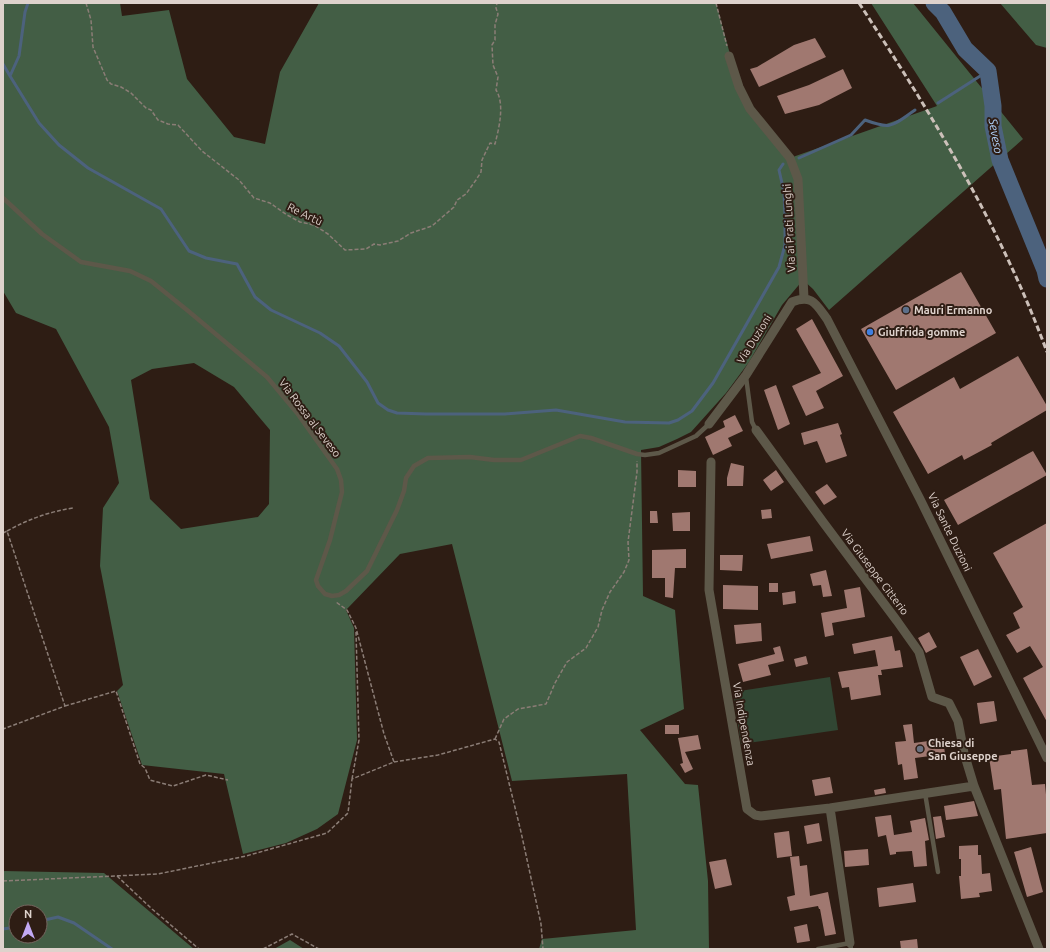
<svg xmlns="http://www.w3.org/2000/svg" width="1050" height="952" font-family="Ubuntu,sans-serif">
<style>
.green{fill:#314633}
.forest{fill:#435e45;fill-rule:evenodd}
.lines{fill:none;stroke-linecap:round;stroke-linejoin:round}
.stream{stroke:#4c627d;stroke-width:3}
.river{stroke:#4c627d;stroke-width:17}
.building{fill:#a07870}
.path{stroke:#8b7d76;stroke-width:1.5;stroke-dasharray:4 2;stroke-linecap:butt}
.lane{stroke:#5d5849;stroke-width:4.5}
.street{stroke:#5d5849;stroke-width:9}
.rail{stroke:#ccc0b9;stroke-width:3;stroke-dasharray:6 3;stroke-linecap:butt}
.service-dot{fill:#5c6f8a;stroke:#2e1d14;stroke-width:1.5}
.shop-dot{fill:#3f7fe0;stroke:#2e1d14;stroke-width:1.5}
.worship-dot{fill:#6b7280;stroke:#2e1d14;stroke-width:1.5}
.labels{text-anchor:middle;dominant-baseline:central;stroke-width:4;stroke-linejoin:round;paint-order:stroke}
.street-label{font-size:11px;fill:#ded2cc;stroke:#2e1d14}
.poi-label{font-size:11px;font-weight:bold;fill:#ded2cc;stroke:#2e1d14;text-anchor:start}
.water-label{font-size:12px;font-style:italic;fill:#afcff7;stroke:#2e1d14}
</style>
<rect width="100%" height="100%" fill="#2e1d14"/>
<path class="green" d="M830 677 838 730 741 744 733 692Z"/>
<path class="forest" d="M3 3H120L122 16 169 10 187 79 234 137 265 144 280 72 319 3H716L739 87 790 158 937 106 871 3H913L1023 139 829 310 813 289 803 280 782 305 749 362 726 393 691 432 677 439 659 447 641 450 643 596 675 610 684 709 640 730 685 784 698 785 708 881 709 949H539L542 939 636 930 627 774 512 781 452 544 400 554 346 610 354 628 357 740 338 814 317 829 286 843 243 854 224 774 142 765 117 691 123 685 100 566 103 508 119 483 109 427 56 329 16 313 3 291ZM194 363 234 387 270 430 269 504 258 517 181 529 150 499 131 380 152 369Z
M1000 3H1047V48L1036 45Z
M3 871 104 873 194 949H3ZM16 912H40V936H16Z
M290 940 304 949H274Z"/>
<g class="lines">
<path class="stream" d="M3 64 10 76 19 56 25 12 28 3
M10 76 39 123 59 145 88 168 161 209 189 251 206 258 237 264 255 297 271 310 320 333 339 346 367 382 378 403 388 410 397 413 426 414H505L556 410 625 422 669 423 678 420 692 411 713 383 779 267 785 245V215L784 192 779 170 783 164
M938 103 988 71
M799 158 851 135 865 120C892 130 892 126 915 110
M40 921 58 917 74 923 112 949
M3 929 16 927"/>
<path class="river" d="M934 3 943 12 965 49 988 71 993 106V126L1000 160 1045 270 1047 279"/>
</g>
<path class="building" d="M815 38 826 57 759 87 750 69 757 67 794 45Z
M843 69 852 88 819 105 785 114 777 96 809 85Z
M961 272 996 333 896 390 861 329Z
M812 319 843 376 816 391 824 408 806 416 792 386 821 373 796 329Z
M1018 356 1047 406V410L991 443 992 445 964 460 962 455 928 474 893 412 954 377 960 389Z
M776 385 790 424 778 430 764 390Z
M735 415 743 431 728 438 732 446 713 455 705 437 725 427 723 421Z
M838 423 842 434 840 435 847 456 826 463 817 441 804 445 801 433Z
M1033 451 1047 475 958 525 944 500Z
M731 463 744 466 743 486H727V478Z
M678 470 696 471V487H678Z
M776 470 784 482 771 491 763 480Z
M827 484 837 497 824 505 815 492Z
M771 509 772 518 762 519 761 510Z
M650 511H657L658 523H650Z
M690 512V531H673L672 513Z
M1047 523V722L1023 678 1043 667 1030 646 1017 653 1006 635 1020 628 1013 613 1023 607 993 553Z
M810 536 813 551 771 559 767 544Z
M686 549V568H675L673 598 665 597V578H652V550Z
M720 555H743L742 571 720 570Z
M826 570 832 596 823 597 821 585 813 586 810 574Z
M769 583H778V592H769Z
M723 585 758 586V610L723 609Z
M860 587 865 617 832 623 834 635 825 637 821 613 847 608 844 590Z
M795 591 796 603 783 605 782 593Z
M761 623 762 641 736 644 734 625Z
M929 632 937 647 926 653 918 638Z
M892 636 895 651 900 650 903 667 881 670 882 675H878L881 695 851 700 849 687 842 688 838 672 878 666 875 650 854 654 852 644Z
M780 646 784 661 768 665 771 675 743 682 738 664 775 654 773 648Z
M978 649 992 677 974 686 960 657Z
M806 656 808 664 796 667 794 659Z
M994 701 997 721 980 724 977 703Z
M912 724 914 743 943 739 945 754 915 758 918 778 904 780 902 764 898 765 895 742 906 741 903 725Z
M665 725H679V734H665Z
M698 735 701 749 685 752 693 769 685 773 680 764 683 763 678 738Z
M1027 749 1032 785 1045 784 1047 805V833L1006 839 1001 789 994 790 989 757 1011 754V751Z
M830 777 833 793 815 796 812 780Z
M885 788 886 793 875 795 874 790Z
M974 801 978 816 946 820 944 806Z
M891 815 894 835 912 832 910 821 925 818 929 840 925 841 927 866 914 867 912 851 896 852V854L890 855 886 835 878 837 875 817Z
M941 816 945 837 936 839 933 817Z
M819 823 822 841 807 844 804 826Z
M789 831 792 856 777 858 774 833Z
M978 845V855H981L982 874 990 873 992 891 979 893 980 897 961 899 959 876H961V859H959V846Z
M1031 847 1043 892 1027 897 1014 852Z
M868 849 869 865 845 867 844 851Z
M799 856 800 866 807 865 810 896 828 892 836 934 825 936 820 909H819L818 906 790 911 787 897 795 895 790 857Z
M726 859 732 885 715 889 709 862Z
M913 883 916 902 879 907 877 888Z
M807 924 810 941 797 943 794 927Z
M917 939 918 949H901L900 941Z"/>
<g class="lines">
<path class="path" d="M86 3 91 20 93 47 107 80 111 84 121 87 131 93 146 108 151 110 158 120 168 124 178 125 202 151 239 180 254 198 270 203 287 215 300 222 314 225 328 234 345 250 366 249 374 244 380 245 398 241 411 233 432 226 454 207 457 200 466 194 476 180 481 172 482 160 490 143 495 144C499 128 505 104 496 90L498 77 493 65 492 45 495 40V25L498 14 496 8 497 3
M716 3 727 46
M7 531C29 519 48 512 73 508
M3 533 7 531 65 706 3 729
M65 706 116 691 140 764 145 768 150 780 173 786 206 775 228 780
M495 739 504 719 518 709 546 704 555 683 567 662 586 648 598 627 602 610 610 592 624 572 629 560 628 542 637 472V461
M394 762 438 755 495 739 499 742 521 832 541 924 543 949
M352 779 359 740 356 632
M117 876 152 909 199 949
M3 881 158 874 246 856 327 833 348 813 352 779 394 762 384 734 356 628 347 610 336 602
M263 949 292 934 319 949"/>
<path class="lane" d="M3 198 42 234 81 262 130 271 151 281 187 310 267 377 297 413 337 469 341 480 342 492 330 540 316 580 318 586 325 594 332 596 339 595 346 591 367 571 397 510 404 491 406 478 414 466 428 458 470 457 494 460H521L580 436 591 438 637 454 645 455 659 453 696 436 709 424
M746 377 752 422 756 430
M925 793 938 872
M818 949 850 943 851 949"/>
<path class="street" d="M729 56 739 87 750 109 790 158 798 179 804 298
M709 424 746 375 792 302C812 294 816 304 827 319L920 499 1047 758
M756 430 823 522 897 621 919 652 932 697 949 703 958 721 964 753 974 786 1039 949
M711 462 709 590 747 809 755 815 761 816 830 808 974 786
M830 808 850 943"/>
<path class="rail" d="M859 3C931 113 1001 227 1047 352"/>
</g>
<circle class="service-dot" cx="906" cy="310" r="4"/>
<circle class="shop-dot" cx="870" cy="332" r="4"/>
<circle class="worship-dot" cx="920" cy="749" r="4"/>
<g class="labels">
<g class="street-label">
<text transform="translate(305 214) rotate(26)">Re Artù</text>
<text transform="translate(789 228) rotate(-93)">Via ai Prati Lunghi</text>
<text transform="translate(754 339) rotate(-58)">Via Duzioni</text>
<text transform="translate(310 418) rotate(53)">Via Rossa al Seveso</text>
<text transform="translate(950 532) rotate(64)">Via Sante Duzioni</text>
<text transform="translate(875 572) rotate(53)">Via Giuseppe Citterio</text>
<text transform="translate(744 724) rotate(80)">Via Indipendenza</text>
</g>
<g class="poi-label">
<text x="914" y="310">Mauri Ermanno</text>
<text x="878" y="332">Giuffrida gomme</text>
<text x="928" y="743">Chiesa di<tspan x="928" dy="13">San Giuseppe</tspan></text>
</g>
<g class="water-label">
<text transform="translate(996 136) rotate(80)">Seveso</text>
</g>
</g>
<rect width="1050" height="952" fill="none" stroke="#ded2cc" stroke-width="8"/>
<g transform="translate(28 924)"><circle r="19" fill="#2e1d14" stroke="#74655e"/>
<path d="M0-3L7 15L0 10L-7 15Z" fill="#c2a8f3"/>
<text y="-6" font-size="11" font-weight="bold" text-anchor="middle" fill="#ded2cc">N</text>
</g>
</svg>
